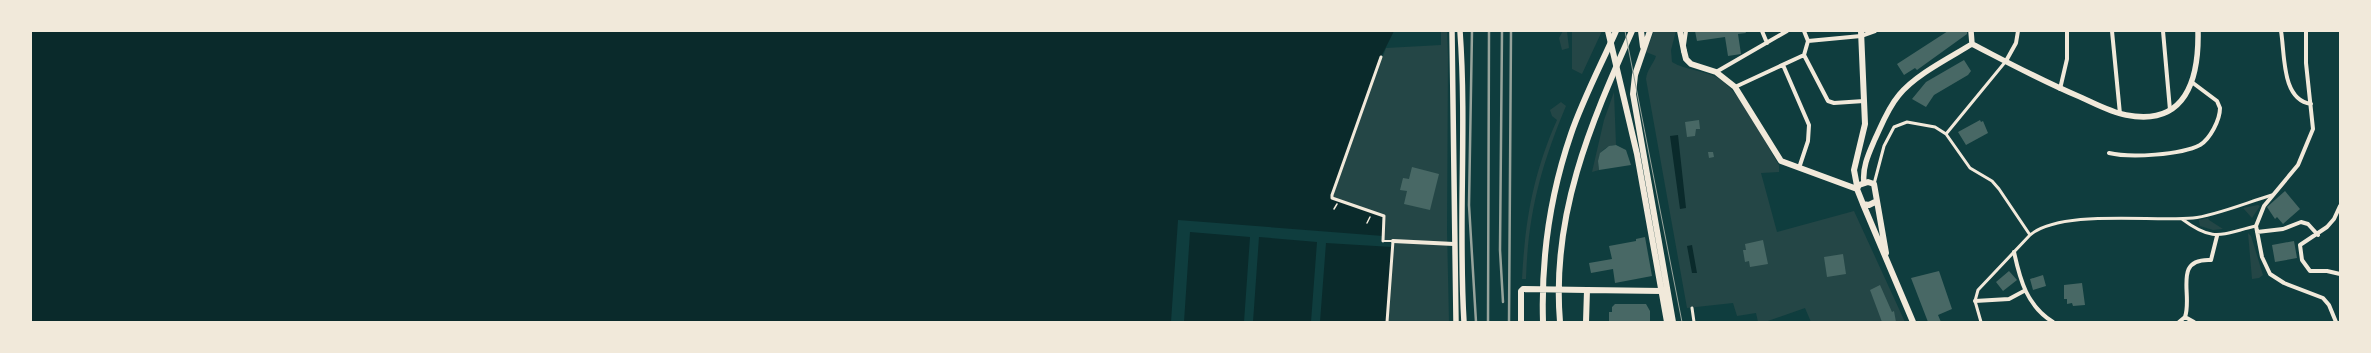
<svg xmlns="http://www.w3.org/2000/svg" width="2371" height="353" font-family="Barlow,sans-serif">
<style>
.green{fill:#244646}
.water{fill:#0a2a2b}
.building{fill:#486865}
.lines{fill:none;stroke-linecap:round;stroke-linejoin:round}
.path{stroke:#f1e9da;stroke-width:1.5}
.service{stroke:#f1e9da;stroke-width:2}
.pedestrian{stroke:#f1e9da;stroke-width:3}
.minor{stroke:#f1e9da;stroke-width:4}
.secondary{stroke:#f1e9da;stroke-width:5.5}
.primary{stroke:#f1e9da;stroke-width:6}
.trunk{stroke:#f1e9da;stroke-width:6}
.tram{stroke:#97a49c;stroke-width:1}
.rail{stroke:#97a49c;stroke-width:2.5}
</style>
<rect width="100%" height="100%" fill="#0f3d3e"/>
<path class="green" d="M1441 31H1447L1448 57 1447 230 1449 322H1387L1393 242 1383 241 1384 216 1332 198 1386 48 1441 45Z
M1563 31H1567L1569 48 1562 50 1559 38Z
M1572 31H1602L1582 74 1572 69Z
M1654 31H1676L1671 50 1672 62C1685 70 1703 70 1718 78 1742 92 1764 141 1779 165V172L1761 173 1777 232 1854 211 1905 322H1811L1805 308 1765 322H1758L1756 313 1737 316 1733 303 1687 308 1646 79C1647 69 1653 65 1656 56L1646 52Z
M1614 92 1616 145C1600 147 1597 156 1599 170L1592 172 1604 120Z
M1561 102 1566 106C1541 166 1528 213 1526 279H1522C1525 221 1533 174 1557 120L1552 116 1550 110Z
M2258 205 2260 206 2252 218 2243 208Z
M2208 218 2209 220 2223 229 2213 230 2200 226 2199 220Z
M2248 233 2251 236 2263 275 2259 278 2252 279Z"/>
<path class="water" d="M31 31H1394L1381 57 1332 198 1384 216 1383 236 1178 220 1171 322H31Z
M1678 135 1686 208 1680 209 1670 136Z
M1190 232 1250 237 1244 322H1184Z
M1259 237 1317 242 1311 322H1253Z
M1326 243 1392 247 1387 322H1320Z
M1692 245 1697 273H1692L1687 246Z"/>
<path class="building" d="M1695 31H1745L1746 33 1738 34 1741 54 1728 56 1725 37 1697 41Z
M1948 31H1967V34L1917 70 1915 68 1904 75 1897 64Z
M1964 60 1971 71 1968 75 1934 95 1926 107 1912 99 1926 82Z
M1699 120 1700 129H1696L1695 136 1687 137 1685 122Z
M1980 120 1981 122 1983 121 1988 133 1966 145 1958 132Z
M1616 145 1626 150 1631 165 1599 170 1598 161 1600 153 1609 146Z
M1708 152H1713L1714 157 1709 158Z
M1412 167 1439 174 1430 210 1404 204 1407 191 1400 190 1403 178 1409 179Z
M2285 191 2300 209 2283 224 2277 217 2275 219 2267 207Z
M1645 237 1652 276 1615 283 1613 269 1591 273 1589 263 1612 259 1609 246 1636 241V239Z
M1763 240 1768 264 1750 267 1749 261 1745 262 1743 250H1746L1745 244Z
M2294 241 2297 258 2275 262 2272 245Z
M1843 254 1846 274 1827 277 1824 257Z
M1939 271 1952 309 1938 315 1941 322H1928L1911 278Z
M2009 271 2017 280 2003 291 1996 282Z
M2043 275 2046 286 2033 290 2030 279Z
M2082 283 2085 305 2073 306 2072 303 2067 304V299H2064V285Z
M1880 285 1892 312 1894 311 1896 322H1882L1870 290Z
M1615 304H1646L1650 311V322H1609V312H1612V307Z"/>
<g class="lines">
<path class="path" d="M1334 209 1337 204
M1367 223 1370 217"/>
<path class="service" d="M1383 241H1393"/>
<path class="pedestrian" d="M1381 57 1332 195V198L1384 216 1383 241
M1946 134 2006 61
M1874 184 1884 146 1894 127 1907 122 1935 127 1946 134 1970 168 1992 181 1999 189 2030 235
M2182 219C2214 243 2221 234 2256 226
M1692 308 1694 322
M1387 322 1393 241
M1981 322 1975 301 1978 290 2030 235C2062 209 2152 222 2193 218 2214 216 2251 201 2272 195"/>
<path class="minor" d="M1762 31 1767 43
M1804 31 1808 41
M2112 31 2120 114
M2163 31 2170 110
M2281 31C2285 53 2281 100 2311 104
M2306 31V63L2313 129 2298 165 2264 206 2256 226 2262 257 2270 274 2284 283 2323 298 2329 305 2336 322
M1808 41 1861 36 1875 31
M1684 45 1686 31
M1804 55 1828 101 1834 103 1864 101
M1804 55 1808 41
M2006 61 2016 43 2018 31
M1783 65 1809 125 1808 141 1799 168
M1716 72 1787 31
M1735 87 1804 55
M2060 89 2067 59V31
M2109 153C2130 158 2181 155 2200 145 2210 139 2220 120 2220 108L2217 101 2193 83
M2340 206 2334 219 2327 227 2300 245 2302 260 2310 271H2327L2340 274
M2257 232 2283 229 2301 222 2308 224 2318 235
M1393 241 1454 244
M2014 252C2020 280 2027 306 2053 322
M1975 301 2009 299 2024 291
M2179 322 2185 317
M2194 322 2185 317C2193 295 2172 258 2211 260L2217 236"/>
<path class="secondary" d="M1452 31 1456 322
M1460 31C1467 128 1458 225 1464 322
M1971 31 1972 44
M1972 44C2007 62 2042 81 2078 96 2094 103 2110 112 2126 115 2186 127 2199 79 2198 31
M1864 183C1862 167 1869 153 1875 139 1882 124 1888 108 1899 95 1915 75 1949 58 1972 44"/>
<path class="primary" d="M1608 31 1637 154 1667 322
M1641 31 1643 47
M1650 31 1635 75 1633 94 1673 322
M1684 51 1686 59 1691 64 1716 72 1735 87 1781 161 1857 189
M1868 182 1874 184 1877 201 1869 205 1863 204 1857 189 1859 185Z
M1857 186 1854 170 1865 124 1861 31
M1877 201 1886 253
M1863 204 1913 322
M1586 322 1587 290 1662 291"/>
<path class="trunk" d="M1680 31 1684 51
M1521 322V291L1523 289 1587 290
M1543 322C1541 257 1550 195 1571 134 1583 99 1601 65 1616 31
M1560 322C1551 216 1590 125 1632 31"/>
<path class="tram" d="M1625 31 1682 322"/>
<path class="rail" d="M1472 31 1469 205 1476 322
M1502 31 1500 250 1503 302
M1488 322 1489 31
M1509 322 1511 31"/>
</g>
<rect width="2371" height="353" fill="none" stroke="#f1e9da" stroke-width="64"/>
</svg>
